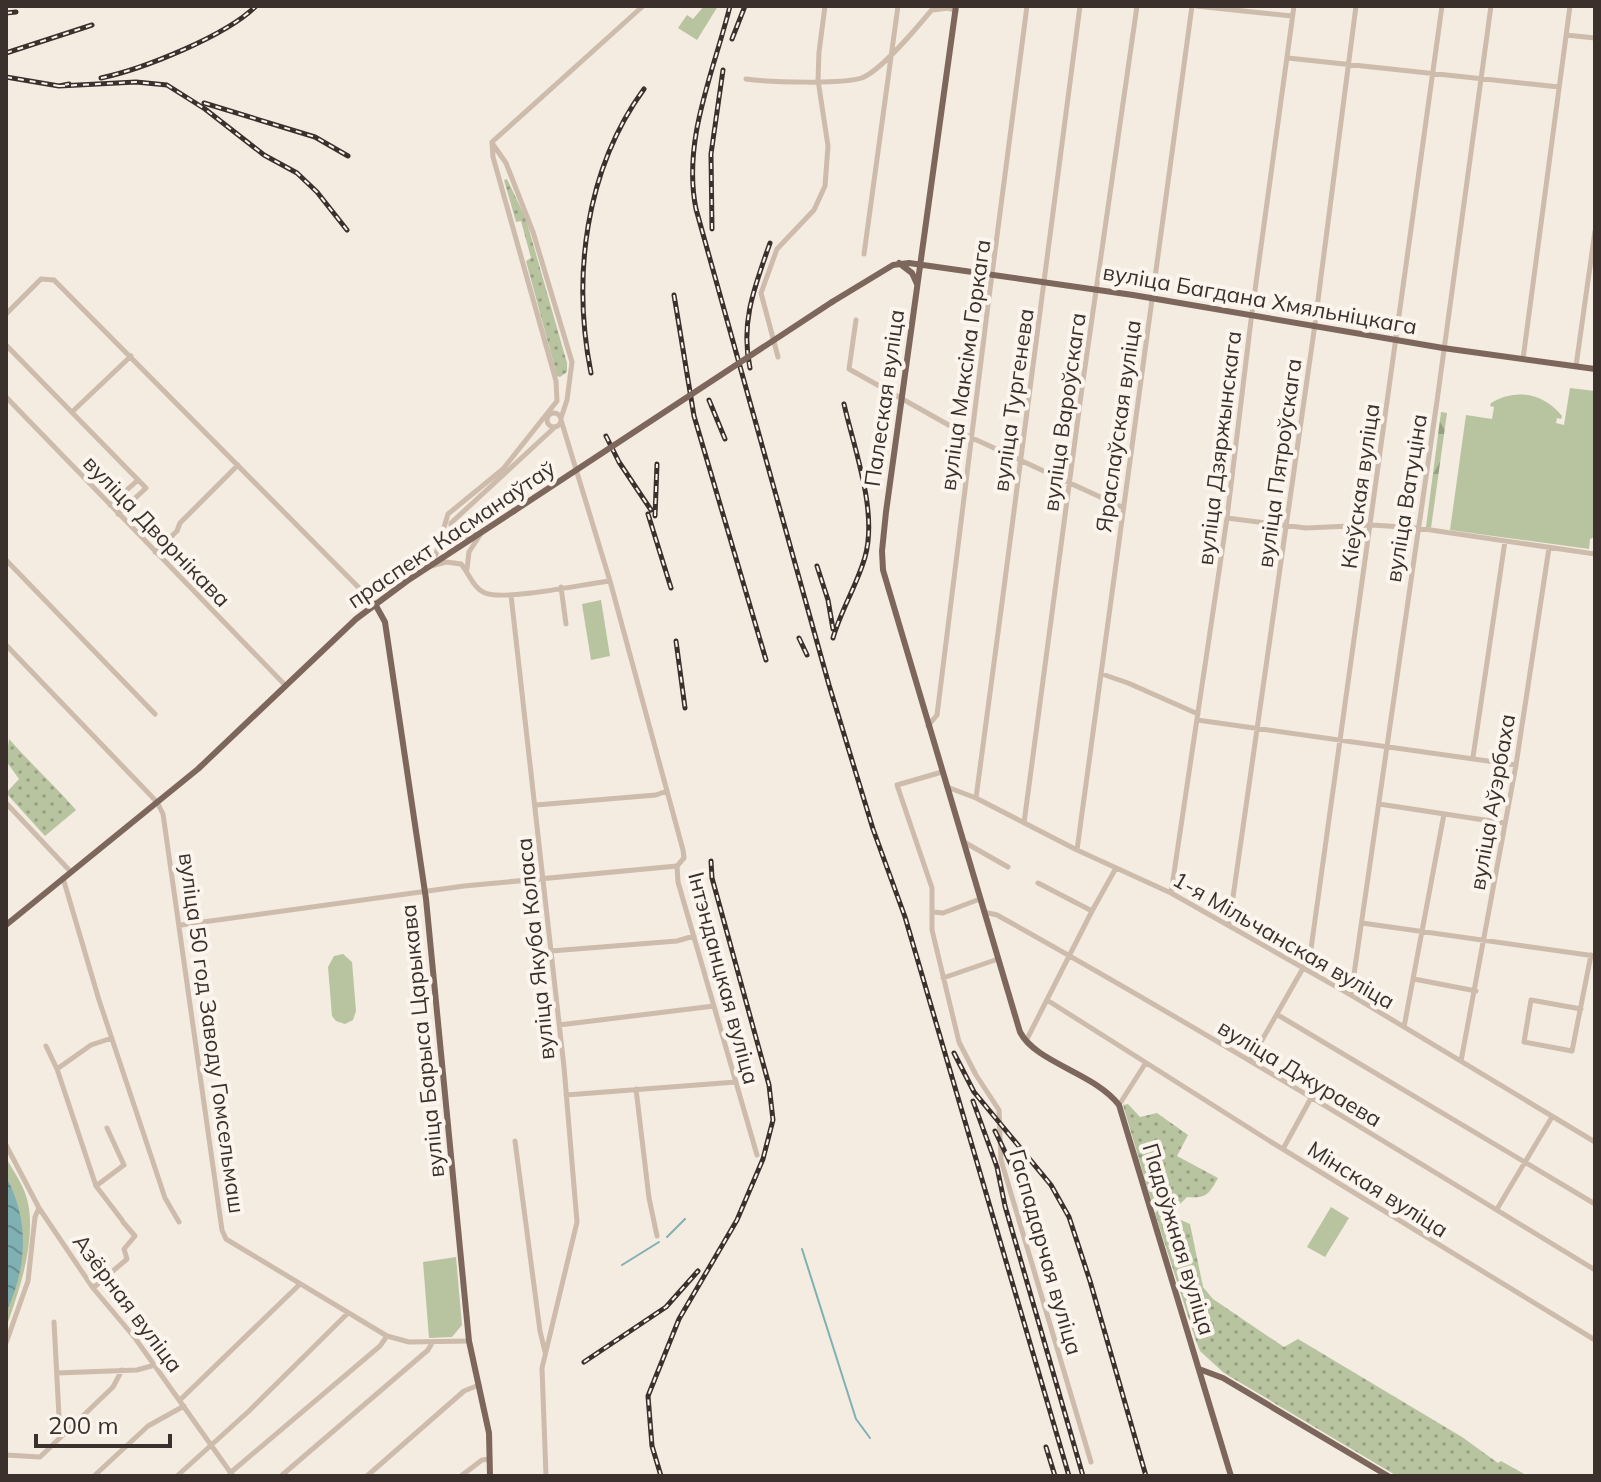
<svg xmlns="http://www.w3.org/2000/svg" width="1601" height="1482" font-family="Mulish,sans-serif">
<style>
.grass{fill:url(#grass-dots)}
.forest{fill:url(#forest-firs)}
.park{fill:#b8c4a0}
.water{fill:url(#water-waves)}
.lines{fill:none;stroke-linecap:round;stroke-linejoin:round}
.stream{stroke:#7fb0b2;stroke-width:2}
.minor{stroke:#cdbbac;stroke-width:5}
.major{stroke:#7d675c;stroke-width:6}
.rail-casing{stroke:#3b302b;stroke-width:5}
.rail{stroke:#fbf5ee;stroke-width:2;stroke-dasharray:6;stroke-linecap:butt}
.major-bridge{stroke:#7d675c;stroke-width:6}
.labels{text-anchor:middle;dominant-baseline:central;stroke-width:8;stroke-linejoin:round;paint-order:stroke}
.street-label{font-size:22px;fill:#3b302b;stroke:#fbf5ee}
</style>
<defs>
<pattern id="grass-dots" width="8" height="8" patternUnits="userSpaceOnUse" patternTransform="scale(2)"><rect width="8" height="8" fill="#b8c4a0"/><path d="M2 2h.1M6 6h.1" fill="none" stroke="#97a083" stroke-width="1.8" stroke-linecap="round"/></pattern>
<pattern id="forest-firs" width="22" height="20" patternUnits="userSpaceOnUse" patternTransform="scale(2)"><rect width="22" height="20" fill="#b8c4a0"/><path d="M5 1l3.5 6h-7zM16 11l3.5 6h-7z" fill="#97a083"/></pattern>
<pattern id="water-waves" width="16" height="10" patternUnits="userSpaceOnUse" patternTransform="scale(2)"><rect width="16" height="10" fill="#7fb0b2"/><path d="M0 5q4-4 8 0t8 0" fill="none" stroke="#699091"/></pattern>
</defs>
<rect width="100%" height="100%" fill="#f4ebe1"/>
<path class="grass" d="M507 179 526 219 567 363V372L560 377 557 376 526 261 531 258 521 221 516 222 504 180Z
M9 739C31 764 54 785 76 810L45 836 6 793 19 779 6 761Z
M1128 1104 1140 1117 1157 1113 1188 1135 1177 1156 1218 1178C1209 1194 1206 1199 1187 1197L1180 1204 1160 1205 1151 1200 1123 1105Z
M1158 1210 1190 1224 1203 1287 1213 1299 1284 1347 1298 1339 1462 1437 1498 1463 1501 1461 1528 1476H1397L1224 1373 1200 1351 1196 1341 1155 1213Z"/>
<path class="forest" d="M1441 412 1447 413 1431 528 1426 527Z"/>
<path class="park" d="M704 6H718L697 40 678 28 687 15 693 19Z
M1570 388 1595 391V537L1590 539 1589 549 1450 530 1466 415 1492 419 1494 407 1490 406 1491 403C1516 388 1543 393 1562 416L1561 419 1557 418 1556 423 1564 425Z
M601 600 610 656 591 660 582 604Z
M343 954 352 962 356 1011 353 1020 345 1024 336 1021 332 1016 328 967 334 956Z
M6 1158C14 1172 25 1187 28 1203 36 1243 19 1291 6 1328Z
M1331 1207 1349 1218 1325 1257 1307 1247Z
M456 1257 462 1325 452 1337 429 1338 423 1262Z"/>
<path class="water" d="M6 1177C30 1220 27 1269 6 1312Z"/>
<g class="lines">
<path class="stream" d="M667 1237 685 1219
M802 1249 856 1419 870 1438
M622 1265 659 1242"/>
<path class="minor" d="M1196 6 1292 16
M933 10 948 8 956 11
M1566 35 1595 38
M1288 58 1559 87
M746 79C767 82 847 85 864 77 885 67 920 24 935 6
M492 143 506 163 533 232 572 362 567 400 561 418
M864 254 898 6
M6 314 41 279 54 280 375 604
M856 320 849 369 970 437 1122 507
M6 345 146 488 118 514
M778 357 761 293 777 249 814 210 825 186 828 146 818 80 819 52 825 6
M1523 359 1570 6
M1576 366 1595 231
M6 397 286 686
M72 412 131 356
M547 420a7 7 0 1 1 14 0a7 7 0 1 1-14 0Z
M561 420 610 581 683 850 684 858 677 866 678 882 757 1155
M110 505 138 480
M1227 518 1306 528 1372 525 1417 528 1595 554
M475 534 457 538 451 534V523L555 427
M155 552 177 531 180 523 238 465
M6 560 155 714
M428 566 436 554 448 514 503 469 557 401 556 381 493 157 492 142 643 6
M431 566 446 562 461 564C469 573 473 588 485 593 505 601 584 584 610 581
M467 569 469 552 480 535
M561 587 566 624
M511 595 564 1067 577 1222 542 1368 546 1476
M6 645 157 802 163 814 222 1230 226 1239 387 1336 409 1342 469 1341
M1102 674 1128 683 1198 714
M1197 720 1516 765
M928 726 937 715C965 479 996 242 1027 6
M1473 757 1505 541
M942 772 897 785 932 888V930L959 1042 976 1075 999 1110 1001 1160 1091 1462
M947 787 976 798 1077 850 1171 893 1351 995 1595 1142
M976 798C1011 534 1047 270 1080 6
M6 803 71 872
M1379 804 1504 823
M536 805 656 795 667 791
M1024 823 1082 388 1137 6
M964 842 1008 867
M1077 850 1192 6
M63 878 99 1000 165 1198 179 1222
M1038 883 1092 911
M1171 893 1227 518 1252 312 1294 6
M933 912 943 913 980 899
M984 912 997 915C1200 1028 1397 1149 1595 1270
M1362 923 1595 956
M181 925 464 886 677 866
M1229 925 1314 331 1356 6
M551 951 677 941 694 936
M943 978 998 959
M1414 979 1476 991
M1351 995 1437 401 1491 6
M1047 1000 1268 1140 1595 1340
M1581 1009 1531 1000 1524 1042 1572 1051 1591 955
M1278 1015 1595 1204
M559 1025 714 1006
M1404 1027 1444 814
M1026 1041 1092 911 1116 868
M46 1046 57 1069 96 1186 122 1220
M1250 1061 1310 956 1442 6
M1461 1061 1516 765 1549 548
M57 1069 91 1045 112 1038
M636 1089 649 1198 657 1236
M566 1095 736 1082
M1119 1105 1145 1064
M515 1141 540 1331 545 1352
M6 1145 39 1208 93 1288 135 1338 233 1476
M1283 1149 1311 1098
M96 1186 124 1165 107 1128
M1497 1209 1552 1117
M93 1288 127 1259 124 1249 135 1236 123 1222
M54 1322 60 1435
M6 1343 28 1281 35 1217 39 1208
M57 1373 137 1370 155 1365
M180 1400 299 1285
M6 1455 40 1457 113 1387 122 1370
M230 1473 380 1346 387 1336
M94 1476 148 1426 184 1406
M177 1476 249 1411 348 1313
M281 1476 428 1350 432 1343
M367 1476 464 1391 479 1385
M461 1476 482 1460 490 1459"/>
<path class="major" d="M956 6 886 512 882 551 883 570 1020 1032C1036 1063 1095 1073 1119 1105L1231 1476
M899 263 912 273 917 284
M832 302 893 265 909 263 1133 295 1443 348 1595 369
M375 604 385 622 426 899 469 1341 489 1433 490 1476
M6 925 198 769 356 619 407 581 514 511
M1199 1369 1223 1378 1388 1476"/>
<defs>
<path id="rail" d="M730 6C714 71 682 140 696 209L829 685 873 829 905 917 1069 1476
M6 13 16 12
M732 39 745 6
M6 53 92 25
M6 77 59 86 69 84
M101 78C143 69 226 36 256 6
M59 86 136 82 167 85 205 109 264 155 297 173 317 192 347 230
M204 103 315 137 348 156
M712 229 711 154 723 70
M674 295 694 416 766 660
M750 368C740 322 755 286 770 243
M591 373C572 277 585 170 644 89
M709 400 725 439
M606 436 619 462 651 510
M648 514 671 588
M655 516 657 464
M817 566 828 600 833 629
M799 638 807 655
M833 638C841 610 857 585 865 557 878 511 854 449 844 404
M676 641 685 708
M954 1053 974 1092 1051 1185 1069 1217 1090 1281 1146 1476
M973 1101 997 1167 1005 1206 1083 1476
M995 1131 1020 1183 1030 1214
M584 1362 666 1307 698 1271
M1046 1447 1055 1476
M661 1476 652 1446 648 1396 679 1319 737 1220 763 1159 773 1120 769 1085 712 878 711 861"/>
</defs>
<use href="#rail" class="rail-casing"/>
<use href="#rail" class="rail"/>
<path class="major-bridge" d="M514 511 832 302"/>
</g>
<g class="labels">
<g class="street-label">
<text transform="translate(1260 299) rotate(10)">вуліца Багдана Хмяльніцкага</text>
<text transform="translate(965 365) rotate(-82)">вуліца Максіма Горкага</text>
<text transform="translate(884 398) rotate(-82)">Палеская вуліца</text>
<text transform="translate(1013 400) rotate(-82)">вуліца Тургенева</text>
<text transform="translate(1064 412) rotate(-82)">вуліца Вароўскага</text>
<text transform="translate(1118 426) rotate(-82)">Яраслаўская вуліца</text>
<text transform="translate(1219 448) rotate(-83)">вуліца Дзяржынскага</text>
<text transform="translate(1279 463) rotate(-82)">вуліца Пятроўскага</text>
<text transform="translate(1360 486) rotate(-82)">Кіеўская вуліца</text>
<text transform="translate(1406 498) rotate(-81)">вуліца Ватуціна</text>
<text transform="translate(157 531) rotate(46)">вуліца Дворнікава</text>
<text transform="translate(451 534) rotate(-34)">праспект Касманаўтаў</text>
<text transform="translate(1492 802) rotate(-80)">вуліца Аўэрбаха</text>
<text transform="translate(1284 940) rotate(30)">1-я Мільчанская вуліца</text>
<text transform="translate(535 949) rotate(-96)">вуліца Якуба Коласа</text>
<text transform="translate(724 978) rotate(75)">Інтэнданцкая вуліца</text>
<text transform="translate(212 1033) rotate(82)">вуліца 50 год Заводу Гомсельмаш</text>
<text transform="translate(422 1041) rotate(-96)">вуліца Барыса Царыкава</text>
<text transform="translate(1300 1073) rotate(31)">вуліца Джураева</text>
<text transform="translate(1378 1189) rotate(32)">Мінская вуліца</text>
<text transform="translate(1179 1239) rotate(73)">Падоўжная вуліца</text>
<text transform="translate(1046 1252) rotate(74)">Гаспадарчая вуліца</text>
<text transform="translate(128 1303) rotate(53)">Азёрная вуліца</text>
</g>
</g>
<rect width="1601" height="1482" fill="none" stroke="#3b302b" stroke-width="16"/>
<path d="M36 1434v12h134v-12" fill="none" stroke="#3b302b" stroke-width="4"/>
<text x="48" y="1434" font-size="24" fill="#3b302b" stroke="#fbf5ee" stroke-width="6" paint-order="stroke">200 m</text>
</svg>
